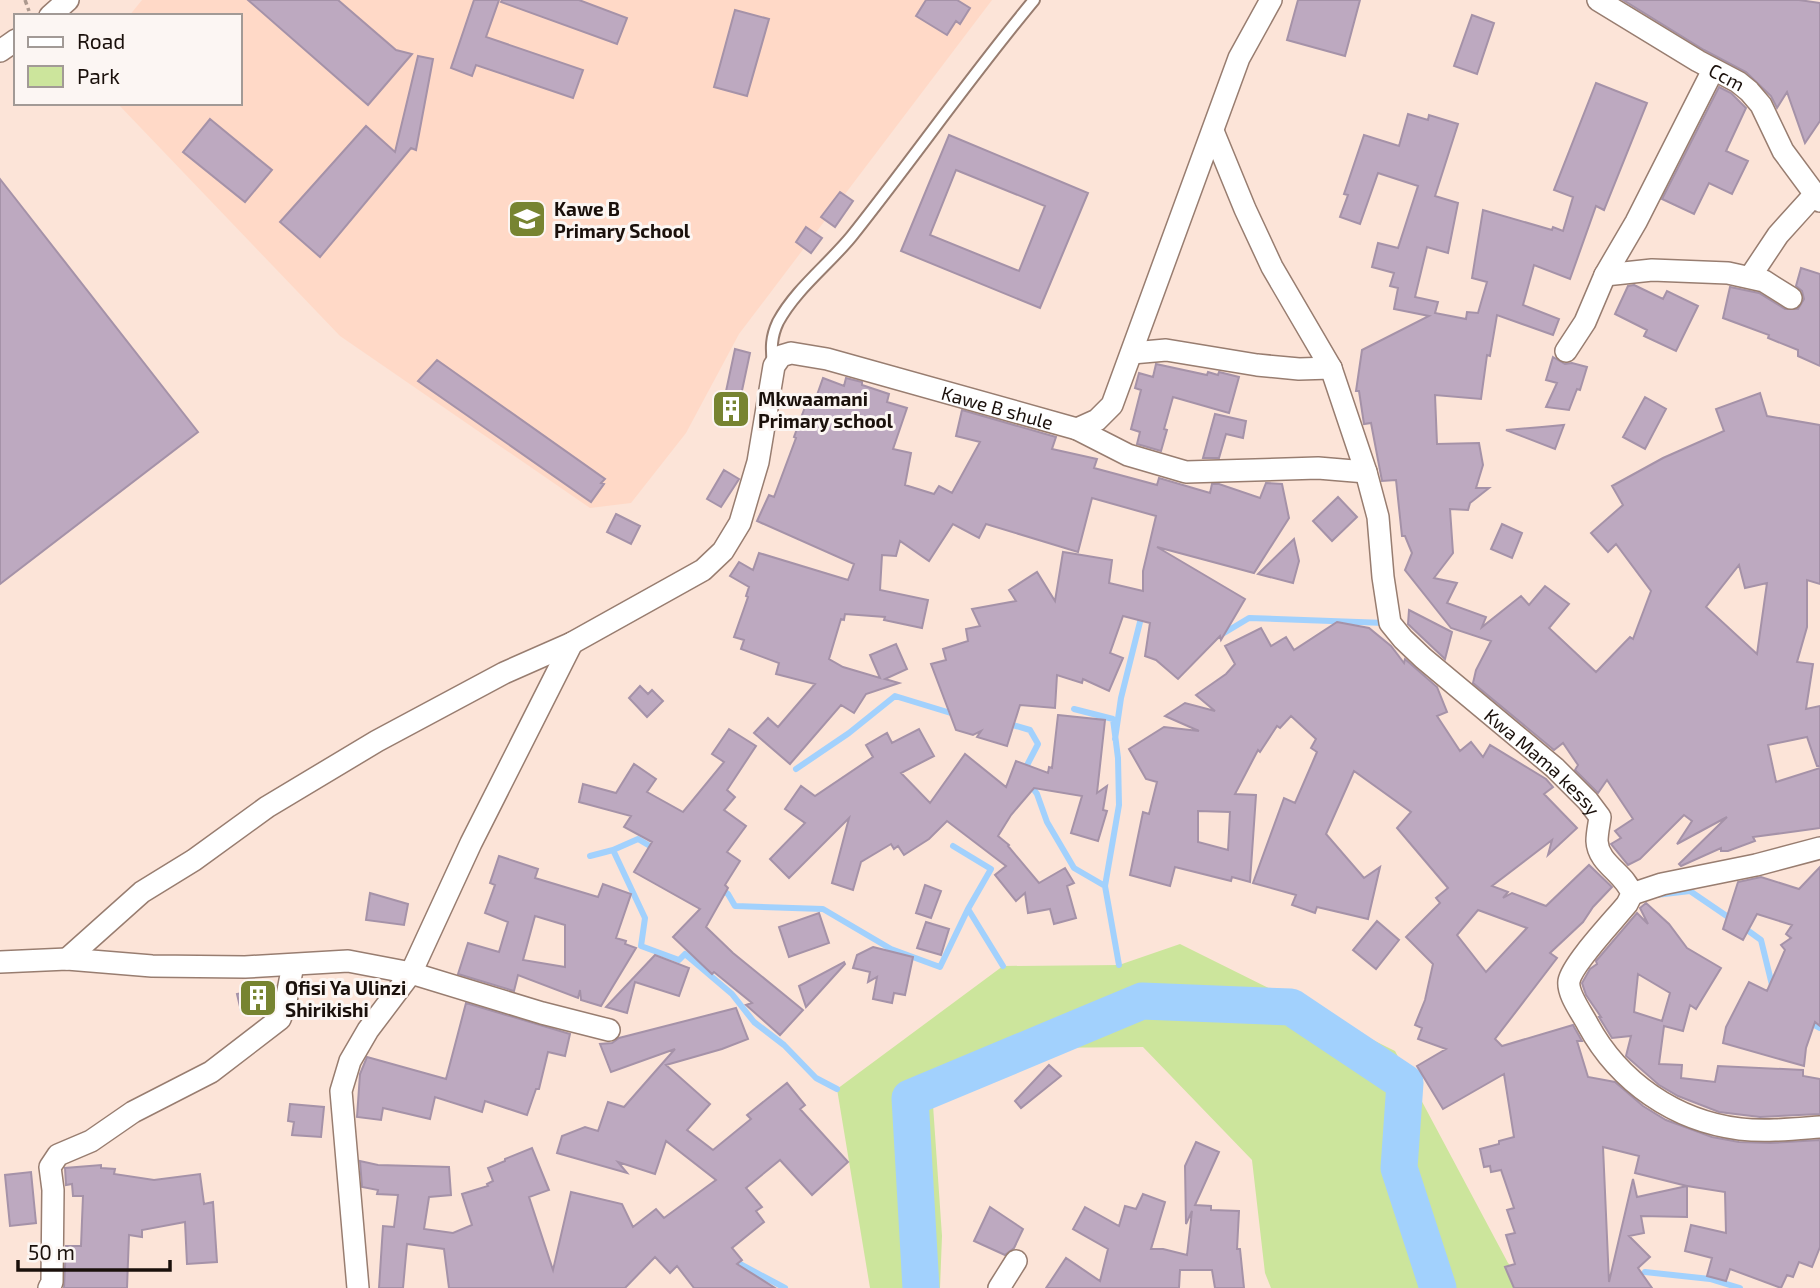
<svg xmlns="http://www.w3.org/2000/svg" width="1820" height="1288" font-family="'Exo 2',sans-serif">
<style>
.built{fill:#ffd9c7}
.green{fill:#cce59c}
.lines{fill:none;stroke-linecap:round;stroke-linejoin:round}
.stream{stroke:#a2d1fd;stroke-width:6}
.river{stroke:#a2d1fd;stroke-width:37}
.building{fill:#bda9c0;stroke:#a592a8;stroke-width:2;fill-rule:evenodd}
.lane-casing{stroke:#987d70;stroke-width:14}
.street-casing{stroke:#987d70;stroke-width:24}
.path{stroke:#ac998f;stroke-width:3.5;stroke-dasharray:5 3.5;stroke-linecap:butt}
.lane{stroke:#fff;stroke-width:10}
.street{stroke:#fff;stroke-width:21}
.labels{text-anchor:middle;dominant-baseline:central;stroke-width:6;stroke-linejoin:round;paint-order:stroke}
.street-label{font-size:19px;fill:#1a100b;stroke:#fcf6f3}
.poi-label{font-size:19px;font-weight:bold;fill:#1a100b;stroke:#fcf6f3;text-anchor:start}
</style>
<rect width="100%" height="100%" fill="#fce4d8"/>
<path class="built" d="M142 0H992L739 334 686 433 631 503 590 508 340 336 117 103H240V16H129Z"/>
<path class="green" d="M1180 944 1395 1051 1508 1263 1533 1288H1271L1265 1273 1252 1160 1143 1047 1033 1048 933 1105 942 1236 940 1288H870L837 1089 1003 966 1119 965Z"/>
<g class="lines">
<path class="stream" d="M1219 636 1249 618 1385 623
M1074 709 1113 719 1118 758 1119 805 1105 886
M1006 723 1030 730 1038 744 1023 773
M1115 739 1121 698 1142 614
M796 769 849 733 895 696 954 714
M1030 784 1037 794 1047 822 1074 868 1105 886 1119 965
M953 846 991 869 968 909 1003 966
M613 850 638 839 655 849
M590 856 613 850 645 918 641 946 679 960 685 954 732 994 754 1022 784 1045 816 1078 837 1089
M721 889 728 894 735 906 823 909 891 949 940 967 968 909
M1656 895 1690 891 1734 921
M1743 927 1761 940 1773 989
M1807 1021 1820 1028
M733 1270 740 1264 785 1288
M1645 1272 1710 1279 1740 1288"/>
<path class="river" d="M921 1288 910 1098 1142 1001 1291 1007 1405 1083 1399 1168 1438 1288"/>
</g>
<path class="building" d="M248 0H338L396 50 412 54 368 105Z
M474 0H499L486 37 583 70 573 98 476 65 472 76 451 68Z
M502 0H579L627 18 617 44 501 2Z
M926 0H957L970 8 960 24 956 21 947 35 916 16Z
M1298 0H1360L1345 56 1287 40Z
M1623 0H1799L1820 3V121L1805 143 1787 92 1777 108 1771 96 1746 72 1704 50Z
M735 10 769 19 747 96 714 87Z
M1472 15 1494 23 1477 74 1454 66Z
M418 56 433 59 416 150 411 148 320 257 280 222 366 126 395 152Z
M1596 83 1647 103 1604 210 1596 206 1570 279 1534 265 1523 305 1559 319 1553 335 1497 315 1490 356 1487 355 1481 399 1435 395 1437 444 1479 443 1483 465 1476 488H1489L1470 503 1468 510 1450 509 1453 553 1434 578 1457 583 1447 603 1486 617 1482 627 1521 596 1529 605 1545 586 1569 604 1549 628 1596 672 1630 637 1633 639 1651 591 1616 544 1608 552 1591 533 1623 505 1612 486 1663 458 1724 431 1716 409 1760 393 1767 416 1820 425V584L1807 580V627L1797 662 1813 664 1806 709 1820 706V766H1817L1807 737 1768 745 1776 782 1820 768V828L1753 837 1755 841 1728 851H1721V848L1681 866 1679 864 1727 817 1677 844 1692 821 1684 815 1640 859 1628 865 1611 844 1621 838 1615 831 1633 819 1607 780 1598 793 1575 770 1578 765 1563 743 1554 750 1473 683 1476 670 1491 641 1451 628 1405 570 1412 553 1405 536H1402L1396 480 1382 481 1371 423 1364 424 1359 391H1356L1362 350 1429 316 1394 309 1398 288 1390 286 1394 273 1372 267 1378 243 1398 248 1418 186 1378 173 1360 224 1340 217 1348 195 1344 194 1364 135 1399 146 1408 114 1428 120 1429 115 1458 124 1435 196 1458 203 1448 253 1427 247 1415 297 1438 302 1435 313 1466 319 1467 312 1478 313 1487 282 1472 278 1483 210 1552 230 1553 227 1563 231 1573 197 1554 190ZM1739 565 1745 588 1767 583 1757 654 1706 607Z
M1719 87 1731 93 1746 108 1726 151 1748 161 1732 194 1709 183 1694 214 1662 199Z
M210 119 272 170 245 202 183 152Z
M949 135 1088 193 1040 308 901 251ZM956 170 1045 206 1019 271 930 235Z
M0 179 198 432 0 584Z
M840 192 853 201 835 227 821 217Z
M806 227 822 238 811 253 796 242Z
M1801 268 1820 274V366L1798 356V350L1768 338 1769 335 1723 318 1730 287 1759 293 1785 309H1798L1804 299 1802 291 1796 286Z
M1634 285 1663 299 1667 291 1698 306 1676 351 1644 336 1647 330 1615 314 1628 286Z
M735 349 750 353 740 400 725 396Z
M1553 357 1565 364 1572 363 1587 367 1580 390 1577 389 1569 410 1546 407 1557 383 1546 380Z
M437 360 605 479 601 483 604 484 591 502 418 381Z
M1156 364 1207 375 1208 372 1218 375 1219 372 1239 377 1229 413 1173 397 1164 429 1167 430 1161 451 1137 444 1140 432 1131 429 1141 390 1135 388 1139 373 1153 377Z
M823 378 844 386 846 378 862 382V385L889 394 887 402 907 408 893 449 911 453 905 485 934 494 939 486 952 493 980 442 956 436 962 410 1056 437 1052 449 1097 459 1094 468 1157 485 1159 478 1210 493 1212 484H1219L1260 498 1266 483 1282 484 1289 518 1254 573 1157 547 1245 599 1221 640 1220 636 1178 679 1156 660 1145 656 1150 623 1123 616 1110 653 1123 658 1109 691 1083 679 1082 683 1057 675 1055 708 1020 705 1007 746 977 737 981 731 973 735 956 730 931 664 946 660 943 649 968 641 966 629 980 626 972 609 1016 601 1009 590 1037 572 1055 601 1063 552 1112 560 1109 583 1143 591V571L1156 516 1092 498 1078 552 986 524 979 538 953 524 929 561 900 541 896 556 882 555 880 590 928 600 922 628 884 620 885 617 845 614 844 620 841 619 829 659 843 667 880 678 870 655 896 644 907 669 885 679 899 683 866 694 854 713 841 705 790 764 754 733 768 718 778 727 815 684 776 674 779 663 741 649 744 640 734 637 748 597 746 596 749 587 730 576 739 562 753 570 759 553 848 580 854 564 757 521 769 495 774 497 796 438 794 437 805 407 812 409Z
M1645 397 1666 409 1645 449 1623 437Z
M1215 414 1246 421 1243 438 1226 434 1219 458H1203Z
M1564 425 1555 449 1506 430 1542 427Z
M724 470 739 479 721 507 707 499Z
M1338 497 1357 517 1332 541 1313 521Z
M616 514 640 526 631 544 607 532Z
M1502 524 1522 533 1512 558 1491 549Z
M1294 539 1299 561 1293 583 1258 574Z
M1409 610 1452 632 1445 659 1408 624Z
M1337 622 1369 628 1391 646 1404 663 1405 659 1437 687 1447 712 1437 716 1460 751 1471 742 1483 757 1490 745 1546 779 1553 787 1544 794 1577 828 1548 855 1552 840 1492 886 1508 892 1503 898 1512 893 1546 906 1589 865 1612 887 1593 907 1583 922 1550 953 1557 958 1495 1039 1502 1046 1573 1025 1582 1041H1577L1588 1077 1615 1082 1643 1106 1666 1120 1712 1137 1739 1142 1770 1143 1820 1140V1247L1812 1267 1799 1262 1793 1277 1787 1275 1781 1288 1730 1269 1726 1281 1707 1276 1712 1258 1685 1251 1691 1225 1726 1233 1725 1192 1687 1186V1217L1641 1216 1644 1233 1629 1236 1650 1257 1638 1268 1652 1288H1514L1505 1267 1515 1264 1506 1235 1515 1233 1507 1210 1514 1208 1501 1170 1491 1172 1490 1166 1484 1167 1480 1149 1499 1144V1141L1514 1137 1504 1074 1443 1109 1417 1066 1446 1049 1418 1039 1422 1028 1415 1025 1425 1000 1433 964 1406 937 1440 903 1436 898 1448 888 1397 828 1411 812 1354 771 1326 834 1364 878 1380 867 1368 919 1317 907 1315 913 1292 905 1296 895 1253 883 1284 798 1295 803 1317 752 1311 748 1316 739 1291 716 1280 728 1277 726 1260 752 1258 750 1235 794 1256 795 1250 882 1232 877 1231 881 1175 867 1170 886 1130 875 1143 812 1149 814 1157 782 1146 779 1129 749 1164 727 1199 731 1165 716 1185 703 1215 711 1196 695 1226 674 1235 664 1225 646 1261 628 1271 646 1286 637 1294 650ZM1198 811 1230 812 1228 850 1198 842ZM1478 910 1527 928 1486 972 1457 935ZM1603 1147 1639 1156 1635 1173 1687 1186 1637 1197 1633 1179 1609 1282Z
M640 686 648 694 652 690 663 701 647 717 629 698Z
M1058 715 1105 720 1097 793 1107 786 1103 810 1107 811 1098 841 1071 833 1082 796 1034 788 1011 815 998 836 1009 845 1008 846 1039 883 1065 868 1074 883 1067 886 1076 918 1054 924 1050 909 1028 913 1025 893 1016 901 995 875 1006 866 947 821 929 839 904 855 898 846 894 849 891 844 861 862 853 890 832 883 849 818 789 878 770 859 805 823 785 809 801 786 815 796 873 757 866 745 887 733 892 743 919 729 934 756 901 773 930 803 965 754 1006 787 1016 761 1048 773 1049 767 1052 768Z
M729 729 756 746 727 790 735 797 724 810 746 826 727 852 740 861 725 885 728 888 706 927 733 953 803 1010 780 1035 746 1005 752 1003 714 972 712 974 673 937 700 909 634 872 652 842 624 827 631 816 579 802 583 784 616 793 634 764 656 779 647 792 683 812 724 762 712 754Z
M499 856 538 869 535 878 598 897 603 884 631 894 616 938 626 941 625 944 636 948 601 1006 581 1000 580 990 578 998 518 975 514 991 458 974 468 943 499 952 508 922 485 913 495 885 490 883ZM535 916 565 925V967L523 960Z
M1820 867V1026L1815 1022 1806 1048 1804 1066 1723 1043 1726 1027 1749 982 1767 991 1785 950 1781 945 1791 938 1786 934 1792 925 1757 914 1743 940 1723 929 1738 882 1761 877 1799 889Z
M925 885 941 891 931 918 916 913Z
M370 893 408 904 404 925 366 920Z
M1646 903 1669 924 1687 948 1721 968 1696 1009 1690 1005 1683 1031 1664 1026 1659 1064 1682 1065 1681 1078 1715 1082 1718 1066 1803 1070V1076L1820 1079V1114L1760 1117 1719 1112 1678 1096 1659 1085 1626 1056 1631 1036 1612 1038 1599 1017H1601L1586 995 1582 983 1590 969 1597 964 1596 961 1637 913 1648 924 1640 908ZM1638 974 1670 993 1662 1021 1634 1012Z
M819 913 829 943 789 957 779 927Z
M1377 921 1399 940 1376 969 1353 950Z
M926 922 949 929 941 955 917 948Z
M873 947 913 957 905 995 894 993 892 1003 873 999 877 977 868 982 870 972 853 968 857 955Z
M655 955 689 968 679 996 635 982 627 1013 606 1007Z
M844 962 845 964 806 1007 799 986Z
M276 986 271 1005 241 1011 237 994Z
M466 1003 570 1034 565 1056 548 1052 539 1089H536L527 1115 485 1101 482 1112 435 1097 430 1119 383 1108 381 1120 357 1117 360 1074 367 1057 446 1079Z
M736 1008 748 1039 722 1049 666 1065 710 1104 687 1130 713 1150 751 1119 747 1115 787 1083 805 1105 800 1109 848 1162 812 1195 780 1160 746 1188 762 1207 756 1211 764 1222 732 1248 742 1260 737 1264 775 1288H694L677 1266 670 1273 655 1257 625 1288H449L444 1249 407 1244 403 1288H379L383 1226 394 1227 398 1195 377 1194 378 1190 362 1187 360 1161 378 1165 449 1167 451 1195 429 1197 424 1229 453 1233 472 1225 462 1194 488 1186 487 1184 493 1181 488 1168 505 1161V1159L532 1148 549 1190 529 1197 553 1270 571 1192 622 1204 633 1227 656 1209 664 1218 716 1180 666 1141 655 1174 618 1162 627 1173 557 1153 562 1136 585 1127 598 1131 608 1102 624 1107 675 1049 611 1072 600 1044 612 1043 619 1038Z
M1049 1065 1061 1076 1021 1108 1015 1101Z
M290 1104 324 1107 321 1137 292 1135 294 1122 288 1121Z
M1196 1142 1219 1152 1195 1205 1211 1206V1210L1239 1211 1237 1249H1240L1244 1288H1215L1212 1270H1180L1179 1288H1046L1066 1258 1100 1281 1108 1249 1073 1229 1085 1207 1119 1226 1125 1206 1136 1209 1143 1194 1165 1202 1151 1249H1163L1187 1255 1192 1211 1186 1224 1185 1166Z
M101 1165V1168L115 1169 114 1174 154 1180 200 1174 204 1204 213 1202 217 1262 187 1264 185 1222 142 1230V1237L129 1235 127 1288H64L66 1246H81L83 1196H73L72 1184 66 1185 65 1168Z
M31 1172 36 1223 10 1226 5 1175Z
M990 1207 1023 1229 1014 1248 1005 1255 974 1241Z"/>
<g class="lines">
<defs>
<path id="lane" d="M773 364C771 348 771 337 778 322 796 289 827 266 851 237 913 159 970 77 1034 0"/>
<g id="street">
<path id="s1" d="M1598 0 1698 61 1738 82 1749 91 1761 105 1783 151 1820 201"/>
<path d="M50 16 68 0"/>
<path d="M0 51 16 40"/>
<path id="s2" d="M1213 131 1245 209 1272 267 1331 368 1366 472 1378 517 1383 577 1390 623 1403 639 1423 658 1555 768 1588 801 1600 817C1599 825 1597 833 1597 841 1598 864 1625 873 1632 894L1627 904C1614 920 1572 964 1569 981 1567 994 1582 1013 1588 1025 1619 1082 1675 1121 1740 1129 1766 1132 1794 1129 1820 1127"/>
<path d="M1605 275 1652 270 1728 273 1764 281 1791 298"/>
<path d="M1750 277 1778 235 1815 194"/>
<path d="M1566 351 1585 322 1605 275 1636 222 1713 70"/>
<path d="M1132 353 1166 350 1257 365 1299 369 1331 368"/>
<path d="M1077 429 1128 455 1186 472 1318 468 1366 472"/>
<path d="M1632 894 1662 884 1756 865 1820 848"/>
<path id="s3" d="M67 959 142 892 194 860 267 807 377 741 504 673 572 643 703 570 723 551 740 523 758 462 774 366 781 356 791 353 827 359 1077 429 1097 420 1112 405 1239 58 1271 0"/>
<path d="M0 962 67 959 152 966 245 967 348 961 411 973 542 1013 609 1030"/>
<path d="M49 1288 52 1282 53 1190 50 1167 58 1155 91 1141 133 1112 211 1072 280 1019 285 1006 293 965"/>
<path d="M358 1288 341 1091 350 1061 368 1030 411 973 471 843 572 643"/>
<path d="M999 1288 1016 1261"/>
</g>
</defs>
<use href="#lane" class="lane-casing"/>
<use href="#street" class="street-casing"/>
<path class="path" d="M25 0 29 11"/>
<use href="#lane" class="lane"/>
<use href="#street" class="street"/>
</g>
<defs>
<symbol id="school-square" viewBox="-11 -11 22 22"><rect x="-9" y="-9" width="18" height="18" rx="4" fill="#778431" stroke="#fcf6f3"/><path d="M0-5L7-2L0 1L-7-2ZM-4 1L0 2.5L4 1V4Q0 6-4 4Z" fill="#fff"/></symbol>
<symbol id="building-square" viewBox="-11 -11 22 22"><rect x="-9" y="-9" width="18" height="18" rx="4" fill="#778431" stroke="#fcf6f3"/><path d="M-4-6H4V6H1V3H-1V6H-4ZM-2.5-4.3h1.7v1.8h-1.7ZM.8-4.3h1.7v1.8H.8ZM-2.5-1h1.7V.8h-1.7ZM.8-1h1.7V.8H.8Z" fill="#fff"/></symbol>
</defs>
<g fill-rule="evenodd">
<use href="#school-square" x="505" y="197" width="44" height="44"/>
<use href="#building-square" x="709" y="387" width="44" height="44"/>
<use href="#building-square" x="236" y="976" width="44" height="44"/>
</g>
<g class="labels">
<g class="street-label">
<text stroke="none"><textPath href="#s1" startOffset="150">Ccm</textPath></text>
<text stroke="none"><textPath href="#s3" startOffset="1206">Kawe B shule</textPath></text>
<text stroke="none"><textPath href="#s2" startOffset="735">Kwa Mama kessy</textPath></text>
</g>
<g class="poi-label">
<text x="554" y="208">Kawe B<tspan x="554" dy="22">Primary School</tspan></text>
<text x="758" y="398">Mkwaamani<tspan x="758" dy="22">Primary school</tspan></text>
<text x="285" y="987">Ofisi Ya Ulinzi<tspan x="285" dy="22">Shirikishi</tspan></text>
</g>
</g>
<rect x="14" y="14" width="228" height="91" fill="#fcf6f3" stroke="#a29a96" stroke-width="2"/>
<rect x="28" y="37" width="35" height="10" fill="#ffffff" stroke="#a29a96" stroke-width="2"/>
<text x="77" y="49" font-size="21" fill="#1a100b">Road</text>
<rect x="28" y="66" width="35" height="21" fill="#cce59c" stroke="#a29a96" stroke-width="2"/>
<text x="77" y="84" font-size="21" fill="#1a100b">Park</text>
<path d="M18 1260v10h152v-10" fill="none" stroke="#1a100b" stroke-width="3.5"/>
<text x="28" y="1260" font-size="21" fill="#1a100b" stroke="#fcf6f3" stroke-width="5" paint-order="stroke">50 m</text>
</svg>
